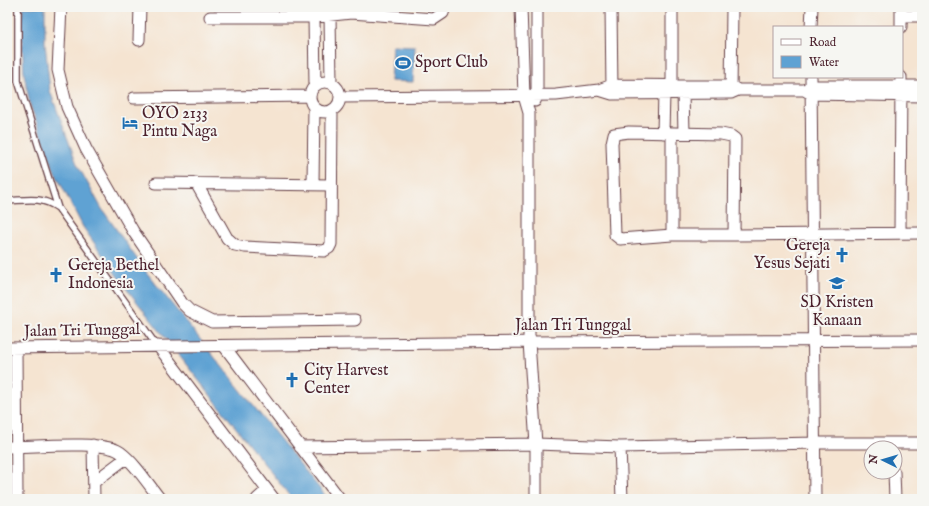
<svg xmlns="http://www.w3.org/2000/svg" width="929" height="506" font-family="'IM FELL English',serif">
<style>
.water{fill:#5fa2d3;stroke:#54607f}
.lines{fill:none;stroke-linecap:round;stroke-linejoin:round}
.service-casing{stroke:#643d44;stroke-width:8}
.minor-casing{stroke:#643d44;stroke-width:13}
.service{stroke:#fff;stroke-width:5.5}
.minor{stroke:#fff;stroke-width:11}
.labels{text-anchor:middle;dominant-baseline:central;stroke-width:4;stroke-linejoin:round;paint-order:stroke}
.poi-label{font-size:16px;fill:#4a1f2b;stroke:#f6f6f2;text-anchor:start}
.street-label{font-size:16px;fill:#4a1f2b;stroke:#f6f6f2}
</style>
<rect width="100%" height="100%" fill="#f6f6f2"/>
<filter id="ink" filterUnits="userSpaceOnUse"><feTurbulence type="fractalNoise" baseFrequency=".025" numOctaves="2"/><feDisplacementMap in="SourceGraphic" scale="8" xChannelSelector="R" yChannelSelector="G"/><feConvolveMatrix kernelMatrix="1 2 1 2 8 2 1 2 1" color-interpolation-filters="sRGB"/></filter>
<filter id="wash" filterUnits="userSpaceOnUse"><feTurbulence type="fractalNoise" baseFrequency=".012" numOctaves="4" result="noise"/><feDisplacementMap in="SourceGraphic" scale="16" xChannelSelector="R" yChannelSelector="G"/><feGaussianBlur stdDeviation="0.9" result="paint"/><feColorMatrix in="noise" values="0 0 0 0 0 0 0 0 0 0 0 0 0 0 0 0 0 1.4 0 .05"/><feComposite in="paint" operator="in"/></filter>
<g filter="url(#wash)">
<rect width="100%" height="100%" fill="#f5e4d1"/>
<path class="water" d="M23 7H45V43L50 91 77 164 102 209 147 273 328 499H292L122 283 83 227 55 173 30 105 24 74 22 40Z
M392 45 415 46 413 82 390 81Z"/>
</g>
<g filter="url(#ink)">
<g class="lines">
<defs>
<path id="service" d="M18 7V81L58 208
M7 201C27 200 41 196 58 208L157 346"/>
<path id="minor" d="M61 7 58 70 67 107 86 149 133 231 182 303 190 311 212 322 355 320
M521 7 524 96 529 113V342L536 444V499
M611 7 612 91
M672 7V85
M330 15 331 83
M901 16H922
M210 17H314L351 13 434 19 443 13 445 7
M314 17 315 86
M811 27 812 7
M901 27V7
M139 40 140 7
M811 77 815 499
M310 97a15 15 0 1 1 30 0a15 15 0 1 1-30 0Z
M599 90 612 94 731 93 738 90H805L810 86H922
M806 91 811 94 922 96
M683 93 684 133
M731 93 732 7
M340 97 556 95 599 90 612 85 731 86 738 90
M134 98 310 96
M535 101 537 96V7
M629 132 721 134 731 136 735 139 734 235H672L620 239 615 235 612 143 614 134Z
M663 133 664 93
M156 183 331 185
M196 183 227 238 235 245 245 247 324 251 329 248 331 244 332 110
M313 184 314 107
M900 233 901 77
M672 235V134
M734 235 922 233
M158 346 274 499
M224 346 340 499
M7 348 529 342 922 340
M16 348 17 499
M93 445 94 499
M7 447C31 447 103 440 120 452 136 464 148 484 160 499
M300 447 536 444 620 447 815 443H922
M620 447 622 499
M894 472 895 499
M94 482 126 458
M257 499 267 490"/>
</defs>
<use href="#service" class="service-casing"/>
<use href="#minor" class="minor-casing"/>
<use href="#service" class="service"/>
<use href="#minor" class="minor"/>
</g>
</g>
<defs>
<symbol id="stadium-bare" viewBox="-9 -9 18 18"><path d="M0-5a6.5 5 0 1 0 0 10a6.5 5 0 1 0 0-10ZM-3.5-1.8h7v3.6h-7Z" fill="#1f6fb2" stroke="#f6f6f2" stroke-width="2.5" paint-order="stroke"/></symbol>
<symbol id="hotel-bare" viewBox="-9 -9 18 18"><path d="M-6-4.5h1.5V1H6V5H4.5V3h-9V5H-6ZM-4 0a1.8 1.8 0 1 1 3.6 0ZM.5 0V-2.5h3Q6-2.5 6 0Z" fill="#1f6fb2" stroke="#f6f6f2" stroke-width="2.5" paint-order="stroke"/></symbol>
<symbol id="church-bare" viewBox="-9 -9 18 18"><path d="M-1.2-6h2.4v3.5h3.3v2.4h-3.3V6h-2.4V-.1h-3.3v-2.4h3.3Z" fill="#1f6fb2" stroke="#f6f6f2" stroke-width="2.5" paint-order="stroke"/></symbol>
<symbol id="school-bare" viewBox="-9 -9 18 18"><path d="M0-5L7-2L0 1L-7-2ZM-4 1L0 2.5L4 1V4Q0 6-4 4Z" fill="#1f6fb2" stroke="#f6f6f2" stroke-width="2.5" paint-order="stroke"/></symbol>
</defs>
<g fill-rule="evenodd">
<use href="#stadium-bare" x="392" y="52" width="22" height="22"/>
<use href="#hotel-bare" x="119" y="112" width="22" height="22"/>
<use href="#church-bare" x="831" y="244" width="22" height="22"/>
<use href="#church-bare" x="45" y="264" width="22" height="22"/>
<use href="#school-bare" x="826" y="272" width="22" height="22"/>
<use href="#church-bare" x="281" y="369" width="22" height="22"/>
</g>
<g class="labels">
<g class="poi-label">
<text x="415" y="63">Sport Club</text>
<text x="142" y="114">OYO 2133<tspan x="142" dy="18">Pintu Naga</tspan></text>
<text x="830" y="246" text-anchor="end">Gereja<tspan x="830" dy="18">Yesus Sejati</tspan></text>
<text x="68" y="266">Gereja Bethel<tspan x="68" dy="18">Indonesia</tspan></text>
<text x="837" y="303" text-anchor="middle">SD Kristen<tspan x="837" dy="18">Kanaan</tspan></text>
<text x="304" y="371">City Harvest<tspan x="304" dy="18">Center</tspan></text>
</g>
<g class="street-label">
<text x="573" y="326">Jalan Tri Tunggal</text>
<text transform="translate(82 331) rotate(-1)">Jalan Tri Tunggal</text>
</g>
</g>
<rect width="929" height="506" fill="none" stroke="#f6f6f2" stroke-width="24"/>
<rect x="773" y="26" width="130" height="52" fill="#f6f6f2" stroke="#b1a0a2"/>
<rect x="781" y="39" width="20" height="6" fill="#ffffff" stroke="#b1a0a2"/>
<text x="809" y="46" font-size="12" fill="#4a1f2b">Road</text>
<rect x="781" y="56" width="20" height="12" fill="#5fa2d3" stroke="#b1a0a2"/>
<text x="809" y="66" font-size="12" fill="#4a1f2b">Water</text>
<g transform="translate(883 460) rotate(275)"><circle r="19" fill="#f6f6f2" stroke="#b1a0a2"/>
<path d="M0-3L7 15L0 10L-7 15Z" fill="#1f6fb2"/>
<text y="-6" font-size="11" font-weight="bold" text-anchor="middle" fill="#4a1f2b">N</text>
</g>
</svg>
